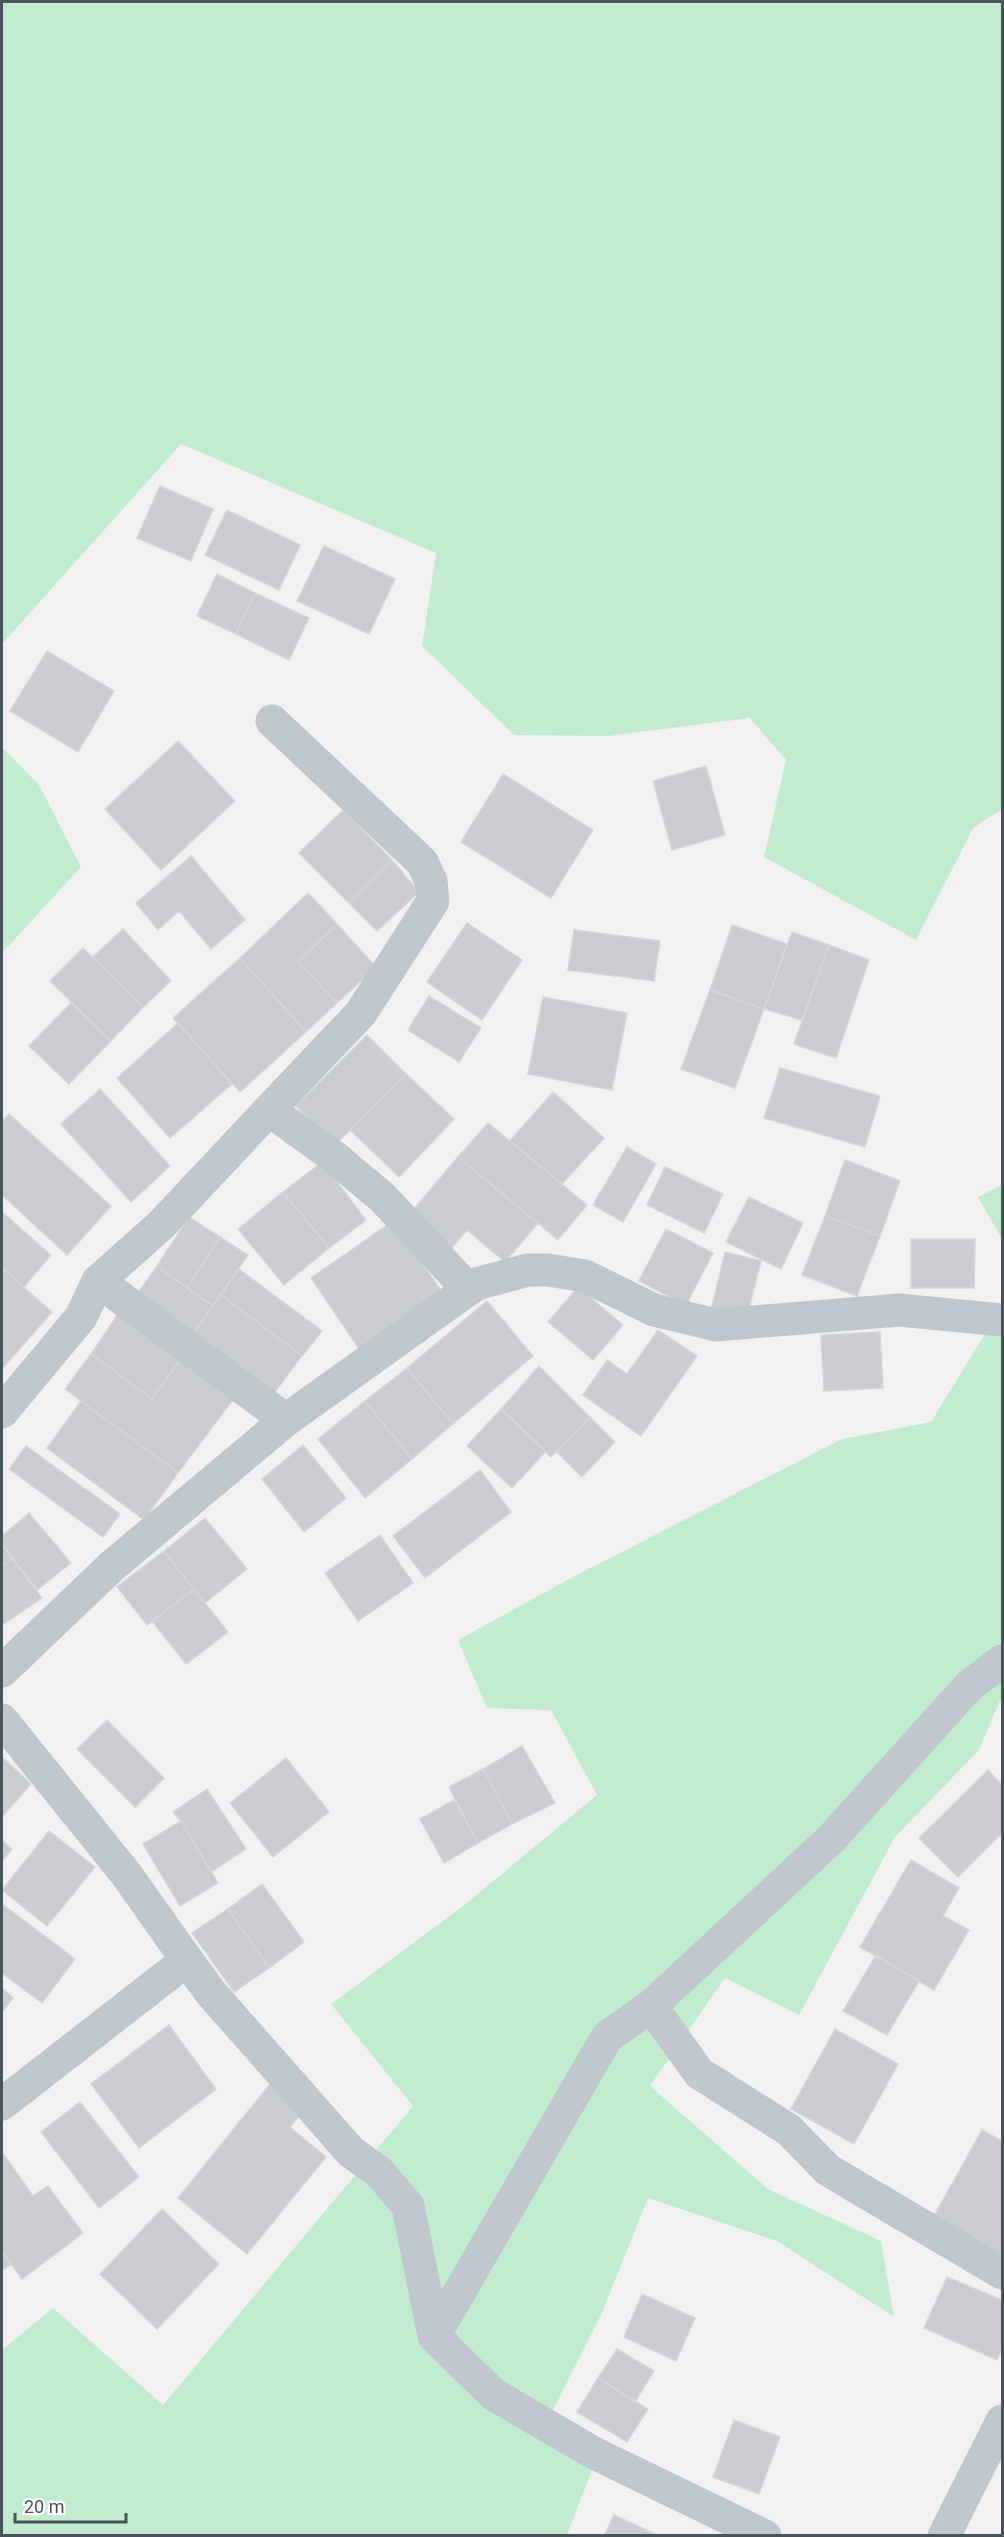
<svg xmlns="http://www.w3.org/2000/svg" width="1004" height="2537" font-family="Roboto,sans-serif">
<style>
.green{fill:#c1ecd0}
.building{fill:#caccd2;stroke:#d4d6da;stroke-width:1.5}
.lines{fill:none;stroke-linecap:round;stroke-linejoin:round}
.minor{stroke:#bfc7cd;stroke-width:33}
</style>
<rect width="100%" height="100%" fill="#f2f0f0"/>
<path class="green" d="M2 2H1002V809L973 828 916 940 764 857 786 760 750 718 608 736 514 735 422 646 436 553 181 444 2 644Z
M2 747 39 785 81 867 2 953Z
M1002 1185V1239L978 1197Z
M1002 1306V1696L979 1750 895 1837 799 2015 725 1978 650 2086 768 2189 881 2241 894 2317 777 2241 648 2198 601 2315 542 2432 594 2465 567 2535 2 2536V2350L53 2308 163 2405 413 2106 331 2004 462 1907 597 1795 551 1710 487 1708 458 1640 571 1578 842 1439 931 1422Z"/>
<path class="building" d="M160 486 213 509 191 561 137 538Z
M227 510 300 545 279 590 205 555Z
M324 546 395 579 369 634 297 601Z
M217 574 255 593 236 634 197 616Z
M255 593 309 618 289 660 236 634Z
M47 651 114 691 78 752 10 711Z
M178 741 235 801 161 870 105 809Z
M706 766 725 835 672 850 653 781Z
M503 774 593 830 551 898 461 842Z
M343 810 392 860 349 903 299 853Z
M191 856 245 920 211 949 179 911 158 930 136 903Z
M392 860 419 892 377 931 349 903Z
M308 893 337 924 298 962 337 1003 306 1032 240 958Z
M467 923 522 960 482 1020 427 982Z
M337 924 376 967 337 1003 298 962Z
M732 925 787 944 764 1009 710 990Z
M123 929 171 981 143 1007 93 957Z
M574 930 660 941 654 981 568 970Z
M792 932 829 945 802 1020 764 1009Z
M829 945 869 960 836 1058 794 1044Z
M83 948 143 1007 111 1041 50 981Z
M240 958 306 1032 240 1092 173 1018Z
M710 990 764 1009 735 1088 681 1069Z
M429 996 481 1028 459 1062 408 1030Z
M543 997 627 1013 612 1090 528 1074Z
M71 1003 111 1041 69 1084 29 1046Z
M178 1023 232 1084 170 1138 117 1078Z
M367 1035 406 1074 335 1145 296 1106Z
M780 1068 880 1096 865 1147 764 1118Z
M406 1074 454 1119 399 1177 350 1130Z
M100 1089 170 1166 131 1202 61 1124Z
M553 1092 604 1138 562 1184 510 1141Z
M9 1114 111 1206 67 1255 2 1195V1122Z
M488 1123 587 1205 558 1240 458 1157Z
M627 1147 656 1164 623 1222 593 1205Z
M458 1157 538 1223 505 1262 467 1230 450 1250 408 1216Z
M845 1160 900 1181 880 1236 825 1216Z
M322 1162 366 1220 329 1248 283 1192Z
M665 1167 723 1194 704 1233 647 1205Z
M283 1192 329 1248 284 1285 238 1229Z
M749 1197 803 1223 781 1269 726 1242Z
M2 1212 51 1255 24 1287 2 1267Z
M825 1216 880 1236 857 1296 802 1275Z
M189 1217 220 1237 187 1288 157 1266Z
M393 1221 446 1298 364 1356 311 1278Z
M666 1229 713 1253 686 1305 639 1281Z
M220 1237 248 1255 213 1306 187 1288Z
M911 1239H975L974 1288H911Z
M725 1252 761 1261 746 1320 711 1311Z
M157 1266 213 1306 189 1339 133 1300Z
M239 1269 322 1331 302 1356 221 1295Z
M4 1270 52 1312 2 1369V1273Z
M578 1287 623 1325 593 1360 548 1322Z
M221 1295 302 1356 269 1400 189 1339Z
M487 1301 533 1356 453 1424 407 1368Z
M122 1308 185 1353 152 1399 91 1354Z
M658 1330 697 1356 641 1436 583 1395 607 1360 627 1374Z
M880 1332 883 1388 824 1391 821 1335Z
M185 1353 238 1393 178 1473 65 1389 91 1354 152 1399Z
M539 1366 590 1417 551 1457 501 1409Z
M407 1368 453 1424 412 1459 365 1401Z
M81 1401 178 1473 144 1520 47 1448Z
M365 1401 412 1459 365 1498 318 1439Z
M501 1409 546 1451 512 1488 467 1446Z
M590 1417 615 1442 582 1477 557 1452Z
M303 1445 346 1498 304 1532 262 1479Z
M26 1446 120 1514 103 1537 9 1469Z
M480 1470 511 1512 425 1578 393 1536Z
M29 1513 71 1563 37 1590 2 1544V1536Z
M205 1518 247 1569 205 1603 164 1551Z
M380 1535 413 1583 358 1621 325 1573Z
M2 1544 12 1559 2 1566Z
M164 1551 194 1589 147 1625 117 1587Z
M12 1559 42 1598 2 1625V1566Z
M194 1589 228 1632 186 1664 152 1621Z
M107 1720 164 1778 135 1807 77 1749Z
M522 1746 555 1803 512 1824 483 1769Z
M2 1757 31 1784 2 1817Z
M286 1758 329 1812 273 1857 230 1803Z
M483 1769 512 1824 478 1843 449 1787Z
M988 1770 1002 1785V1833L958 1877 919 1838Z
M207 1789 246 1849 211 1872 181 1821 173 1812Z
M454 1800 478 1843 444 1863 420 1819Z
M181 1821 218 1883 180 1906 143 1844Z
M49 1831 95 1867 47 1926 2 1890Z
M2 1840 12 1849 2 1861Z
M911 1860 959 1888 943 1916 969 1930 934 1990 860 1947Z
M262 1884 304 1942 269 1968 228 1909Z
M2 1904 75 1959 42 2003 2 1973Z
M228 1909 269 1968 234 1992 192 1933Z
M876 1955 919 1981 887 2035 843 2011Z
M2 1988 13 1998 2 2012Z
M169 2025 216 2089 139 2148 91 2084Z
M835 2029 898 2064 854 2144 791 2109Z
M271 2083 304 2110 290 2127 326 2157 247 2254 178 2198Z
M80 2102 139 2177 99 2208 41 2132Z
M982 2130 1002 2141V2254L934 2216Z
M2 2152 33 2196 48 2186 83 2233 22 2279 2 2251Z
M162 2209 219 2264 157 2329 100 2274Z
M2 2251 11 2264 2 2271Z
M947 2277 1002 2300V2348L997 2360 924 2328Z
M642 2294 695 2318 676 2361 624 2337Z
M617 2349 654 2371 635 2402 598 2378Z
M598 2378 648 2409 627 2442 577 2412Z
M734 2420 780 2437 759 2494 713 2477Z
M614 2515 659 2536H604Z"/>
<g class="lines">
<path class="minor" d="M269 1110 361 1013 433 901 431 881 422 862 272 721
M98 1281 286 1420
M2 1412 81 1317 98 1281 161 1225 269 1110 333 1156 383 1198 468 1289
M2 1671 112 1566 286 1420 476 1284 528 1270H548L585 1276 654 1310 716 1325 899 1310 1002 1320
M2 1720 126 1874 187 1960 2 2104
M187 1960 211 1993 351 2152 379 2172 408 2206 434 2336 493 2394 592 2452 765 2536
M651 2006 699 2073 789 2130 828 2170 1002 2273
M434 2336 607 2037 651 2006 831 1839 969 1686 1002 1661
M944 2536 1002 2421"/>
</g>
<rect width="1004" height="2537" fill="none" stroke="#49535c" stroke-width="6"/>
<path d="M15 2513v9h111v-9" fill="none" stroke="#49535c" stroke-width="3"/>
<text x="24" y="2513" font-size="18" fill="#49535c" stroke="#ffffff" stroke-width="4.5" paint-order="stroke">20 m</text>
</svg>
